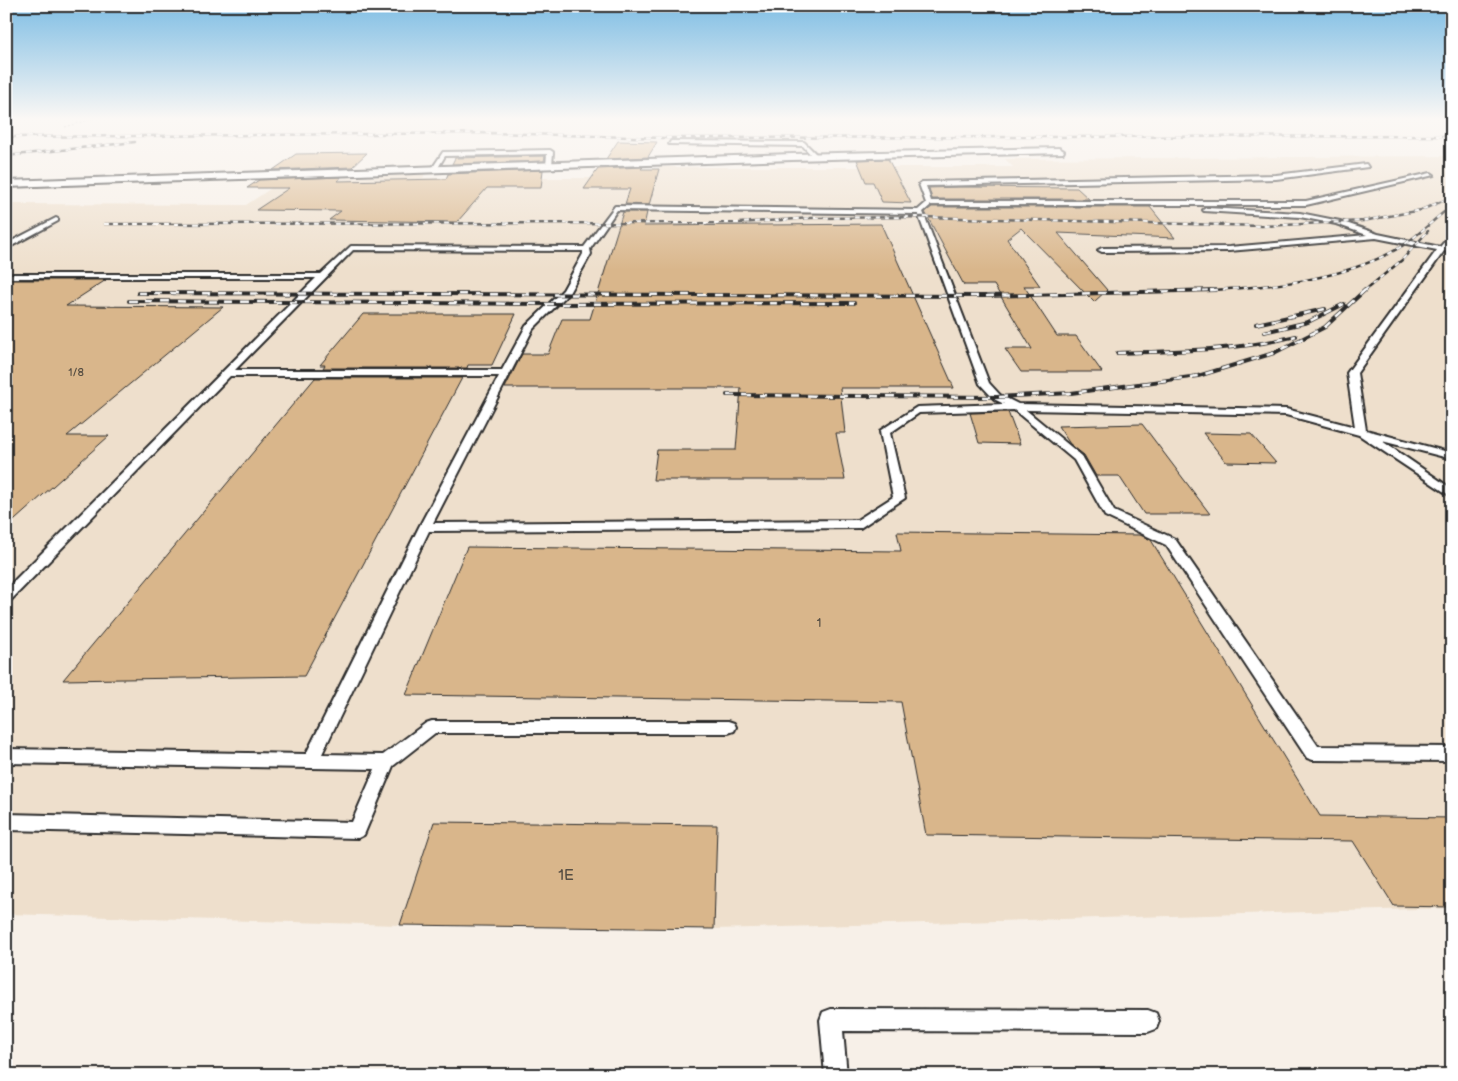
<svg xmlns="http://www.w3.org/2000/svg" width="1458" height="1081" font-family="'Balsamiq Sans',sans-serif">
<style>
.built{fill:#eedfcc}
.building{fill:#d9b68b;stroke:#2b2b2b}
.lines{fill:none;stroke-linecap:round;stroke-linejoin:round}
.lane-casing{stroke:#2b2b2b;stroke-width:4}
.street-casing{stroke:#2b2b2b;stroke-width:4}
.path{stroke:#2b2b2b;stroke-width:1;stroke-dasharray:2 2;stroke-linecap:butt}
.lane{fill:#fff;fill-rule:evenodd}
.street{fill:#fff;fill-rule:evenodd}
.rail-far1-casing{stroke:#2b2b2b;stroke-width:2.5}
.rail-casing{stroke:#2b2b2b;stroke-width:4}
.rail-far1{stroke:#fff;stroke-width:2;stroke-dasharray:5;stroke-linecap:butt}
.rail{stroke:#fff;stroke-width:2.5;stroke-dasharray:8;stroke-linecap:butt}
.labels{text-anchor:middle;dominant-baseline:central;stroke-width:5;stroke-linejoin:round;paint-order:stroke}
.far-number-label{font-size:11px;fill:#564e43}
.number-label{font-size:12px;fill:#564e43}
.near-number-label{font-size:15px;fill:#564e43}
</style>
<rect width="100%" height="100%" fill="#f7f0e8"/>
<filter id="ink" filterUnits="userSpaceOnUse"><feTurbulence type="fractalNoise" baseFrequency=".02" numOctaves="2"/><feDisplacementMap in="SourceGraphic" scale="10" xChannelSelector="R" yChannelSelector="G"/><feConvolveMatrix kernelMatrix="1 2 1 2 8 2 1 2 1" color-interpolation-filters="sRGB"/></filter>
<g filter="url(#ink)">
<path class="built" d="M1452 156V908L714 929 400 925 6 914V204L246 205 276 185 313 180 425 174 423 178H656L659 167H1013L1005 159Z"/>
<path class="building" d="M618 141 657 142 648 157 606 159Z
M367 153 352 167 273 170 296 154Z
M545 156 544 161 452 164 455 158Z
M888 159 911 203 882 202 873 182H866L857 160Z
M643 167 641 169H659L649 205 625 204 630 189H584L598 169Z
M543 170 541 188H487L457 222 329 220 341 211 256 210 289 188H247L259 180 341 177 338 181 446 179 448 174Z
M959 187 1077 188 1089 199H932L929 188Z
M932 207H1150L1175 238 1058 233 1107 290 1094 302 1021 228 1007 239 1040 286H1024L1057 336H1076L1102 372H1021L1005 349H1032L994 285H964L925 212Z
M623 212H647L644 226 881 224 954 388H840L845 433H836L845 480H653L657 450H736L741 388H505L522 354H548L562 319H590Z
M6 280H106L66 306 223 307 67 436H109L6 528Z
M363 314H516L492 365H468L467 368H323L325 365H320Z
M315 378H462L304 676 63 680Z
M1008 412 1020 444 979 443 970 413Z
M1142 424 1210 514H1144L1119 476H1096L1084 455 1070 444 1058 426Z
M1203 433 1251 434 1276 463 1226 462Z
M897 532 1140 535 1151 540 1320 816 1452 818V907L1394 906 1353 841 926 835 901 702 406 695 467 547 901 551Z
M434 822 717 825 714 929 400 925Z"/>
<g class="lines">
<defs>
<path id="lane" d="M671 141 804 142 818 156 813 157 803 146 669 144Z
M550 150 553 152 552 166 549 168 546 166 547 154 445 156 436 171 431 170 443 152Z
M1366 164 1368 167 1276 179 926 186 931 201H1306L1431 173 1434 175 1306 205H931L923 212 989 383 1000 395 1018 404 1286 409 1355 427 1347 373 1437 250 1376 238 1229 251 1102 252 1098 250 1102 248 1229 247 1367 235 1336 224 1300 217 1204 211 1203 210 1206 208 1300 213 1340 221 1378 234 1440 247 1452 233V240L1446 248 1452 249V253L1444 251 1357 373 1366 430 1452 453V459L1382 441 1452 489V497L1359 435 1286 415 1026 410 1082 456 1114 511 1175 539 1318 746 1452 747V761L1313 760 1307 758 1166 545 1105 516 1074 460 1014 410 919 413 890 433 905 498 860 528 429 531 322 754 383 755 426 723 432 721H728L734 723 736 727 734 731 728 733H435L393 766 364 835 358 838 6 830V814L352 822 375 769 6 763V749L306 754 419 527 499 376H230L11 600 6 601V589L316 278H6V274H321L351 246 584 247 615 206 918 210 926 203 919 184 922 182 1276 175ZM617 210 918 214 980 384 994 399 1004 404 917 407 881 430 880 432 893 497 857 520 433 523 533 329 569 293 591 254 590 249ZM353 250 583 251V254L563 290 526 326 502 370H235Z
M56 218 58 219V221L6 249V244Z
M831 1009 1148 1010 1156 1013 1159 1021 1156 1029 1148 1032 843 1031 847 1075H825L820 1020 823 1012Z"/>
<path id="street" d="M1059 148 1064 151 1063 153 792 160 6 187V181L792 154Z"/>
</defs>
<use href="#lane" class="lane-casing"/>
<use href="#street" class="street-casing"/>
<path class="path" d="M65 127 93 119"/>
<use href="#lane" class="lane"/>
<use href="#street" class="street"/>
<defs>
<path id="rail-far1" d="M6 137 492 133 665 138 1452 136
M6 156 135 142
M104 224 739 223 811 218 922 217 1262 226 1363 221 1421 210 1452 197
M1193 291C1260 288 1341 282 1399 248 1415 238 1429 224 1444 212
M1364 291 1402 260 1428 231"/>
<path id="rail" d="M138 293 987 296 1216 290
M129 301 553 304 854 303
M1256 324 1325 309
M1264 332 1308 322 1344 304
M1117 353C1177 351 1237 351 1296 336
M727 395 997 397 1071 393 1198 376 1274 353 1325 327 1365 290"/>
</defs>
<use href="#rail-far1" class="rail-far1-casing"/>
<use href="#rail" class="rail-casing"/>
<use href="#rail-far1" class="rail-far1"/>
<use href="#rail" class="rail"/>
</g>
</g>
<linearGradient id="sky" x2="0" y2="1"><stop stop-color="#7ebde4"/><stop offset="0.44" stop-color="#fbf8f5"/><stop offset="1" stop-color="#fbf8f5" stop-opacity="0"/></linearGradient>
<rect width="1458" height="270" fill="url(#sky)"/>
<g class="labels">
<g class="far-number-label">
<text x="76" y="372">1/8</text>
</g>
<g class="number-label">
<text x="819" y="623">1</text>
</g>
<g class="near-number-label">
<text x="566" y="875">1Е</text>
</g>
</g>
<rect width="1458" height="1081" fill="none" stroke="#fff" stroke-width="25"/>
<rect x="12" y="12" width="1433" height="1056" fill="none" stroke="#2b2b2b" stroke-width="2" filter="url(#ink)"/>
</svg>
